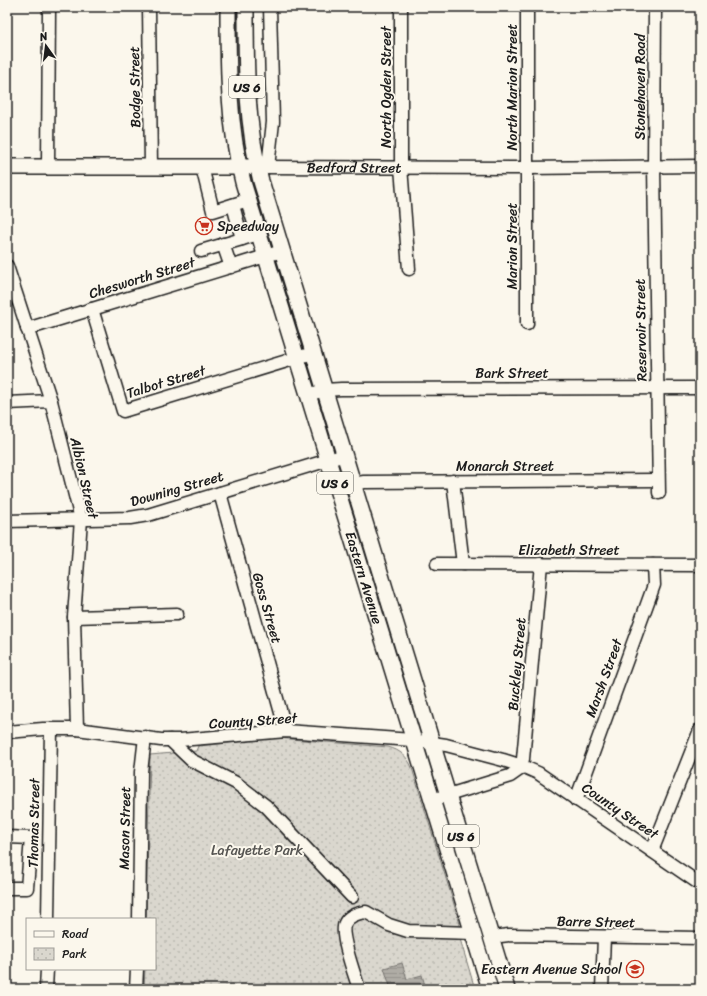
<svg xmlns="http://www.w3.org/2000/svg" width="707" height="996" font-family="Sriracha,sans-serif">
<style>
.park{fill:url(#park-dots);stroke:#7b7a75}
.water{fill:url(#water-rules);stroke:#74726e}
.lines{fill:none;stroke-linecap:round;stroke-linejoin:round}
.minor-casing{stroke:#1c1c1c;stroke-width:15}
.major-casing{stroke:#1c1c1c;stroke-width:18}
.minor{stroke:#fbf7ec;stroke-width:12}
.major{stroke:#fbf7ec;stroke-width:15}
.labels{text-anchor:middle;dominant-baseline:central;stroke-width:4;stroke-linejoin:round;paint-order:stroke}
.shield{fill:#fbf7ec;stroke:#5f5e5a;stroke-width:1}
.shield-label{font-size:13px;font-weight:bold;fill:#1c1c1c}
.street-label{font-size:14px;fill:#1c1c1c;stroke:#fbf7ec}
.poi-label{font-size:14px;fill:#1c1c1c;stroke:#fbf7ec;text-anchor:start}
.park-label{font-size:14px;fill:#555451;stroke:#fbf7ec}
</style>
<defs>
<pattern id="park-dots" width="8" height="8" patternUnits="userSpaceOnUse"><rect width="8" height="8" fill="#dad7ce"/><path d="M2 2h.1M6 6h.1" fill="none" stroke="#bab8b0" stroke-width="1.8" stroke-linecap="round"/></pattern>
<pattern id="water-rules" width="6" height="5" patternUnits="userSpaceOnUse"><rect width="6" height="5" fill="#afaca5"/><path d="M0 2.5h6" fill="none" stroke="#96938d"/></pattern>
</defs>
<rect width="100%" height="100%" fill="#fbf7ec"/>
<filter id="ink" filterUnits="userSpaceOnUse"><feTurbulence type="fractalNoise" baseFrequency=".025" numOctaves="2"/><feDisplacementMap in="SourceGraphic" scale="8" xChannelSelector="R" yChannelSelector="G"/><feConvolveMatrix kernelMatrix="1 2 1 2 8 2 1 2 1" color-interpolation-filters="sRGB"/></filter>
<g filter="url(#ink)">
<path class="park" d="M278 738 388 747C400 750 408 757 412 768L460 924 457 929 475 989H144L145 969H155V919H146L150 755 196 751 198 746Z"/>
<path class="water" d="M402 963 407 979 422 975 426 989H391L384 968Z"/>
<g class="lines">
<defs>
<g id="minor">
<path d="M149 7 151 167"/>
<path d="M401 7V167L409 269"/>
<path d="M527 7V324"/>
<path d="M655 7 654 166 659 493"/>
<path d="M48 167 49 7"/>
<path d="M202 167 213 211 248 200"/>
<path id="s1" d="M257 167 527 168 700 166"/>
<path d="M268 167 273 122 270 7"/>
<path d="M233 205 242 239 258 234"/>
<path d="M223 244 231 267"/>
<path d="M201 251 242 239"/>
<path d="M7 266 51 401 81 519 74 617 77 729"/>
<path d="M92 309 123 411 313 353"/>
<path d="M27 329 282 251"/>
<path d="M307 395 325 390 341 389 700 388"/>
<path d="M7 403 51 401"/>
<path d="M453 481 463 564"/>
<path d="M336 487 364 482 658 480"/>
<path d="M220 493 286 731"/>
<path d="M7 521 130 518 148 515 345 455"/>
<path d="M437 564 700 565"/>
<path d="M74 617 177 614"/>
<path d="M7 732 43 729H77L161 740H180L286 731 412 740 446 745 503 760 522 766 538 773 700 884"/>
<path d="M170 740 191 760 236 783 266 806 352 897"/>
<path d="M432 800 510 776 520 769 523 759 541 564"/>
<path d="M576 800 654 585 653 565"/>
<path d="M7 837 31 838 27 888H7"/>
<path d="M652 851 700 730"/>
<path d="M48 919 51 729"/>
<path d="M139 919 141 772 145 737"/>
<path d="M492 937 509 935 700 938"/>
<path d="M46 989 47 969"/>
<path d="M136 989 137 969"/>
<path d="M359 989C355 976 339 933 345 923 349 915 358 913 366 912L389 925 408 931 472 933"/>
<path d="M602 989 604 937"/>
</g>
<g id="major">
<path id="s2" d="M228 7C228 65 228 125 243 182L490 989"/>
<path d="M246 7C246 66 246 124 261 181L507 989"/>
<path d="M7 167H248"/>
</g>
</defs>
<use href="#minor" class="minor-casing"/>
<use href="#major" class="major-casing"/>
<use href="#minor" class="minor"/>
<use href="#major" class="major"/>
</g>
</g>
<defs>
<symbol id="supermarket-ring" viewBox="-11 -11 22 22"><circle r="9.5" fill="#fbf7ec" stroke="#c8321e" stroke-width="1.5"/><path d="M-6-5.5h2.5l.6 2H6L4.5 2H-2.5L-4.4-4H-6ZM-1.5 3.2a1.3 1.3 0 1 0 .1 0ZM3 3.2a1.3 1.3 0 1 0 .1 0Z" fill="#c8321e"/></symbol>
<symbol id="school-ring" viewBox="-11 -11 22 22"><circle r="9.5" fill="#fbf7ec" stroke="#c8321e" stroke-width="1.5"/><path d="M0-5L7-2L0 1L-7-2ZM-4 1L0 2.5L4 1V4Q0 6-4 4Z" fill="#c8321e"/></symbol>
</defs>
<g fill-rule="evenodd">
<use href="#supermarket-ring" x="194" y="216" width="20" height="20"/>
<use href="#school-ring" x="625" y="959" width="20" height="20"/>
</g>
<g class="labels">
<g class="shield">
<rect x="229" y="76" width="36" height="22" rx="3"/>
<rect x="317" y="472" width="36" height="22" rx="3"/>
<rect x="443" y="825" width="36" height="22" rx="3"/>
</g>
<g class="shield-label">
<text x="247" y="87">US 6</text>
<text x="335" y="483">US 6</text>
<text x="461" y="836">US 6</text>
</g>
<g class="street-label">
<text transform="translate(135 87) rotate(-91)">Bodge Street</text>
<text transform="translate(386 87) rotate(-90)">North Ogden Street</text>
<text transform="translate(512 87) rotate(-90)">North Marion Street</text>
<text transform="translate(640 87) rotate(-90)">Stonehaven Road</text>
<text stroke="none"><textPath href="#s1" startOffset="97">Bedford Street</textPath></text>
<text transform="translate(512 246) rotate(-90)">Marion Street</text>
<text transform="translate(142 278) rotate(-17)">Chesworth Street</text>
<text transform="translate(641 330) rotate(-91)">Reservoir Street</text>
<text x="512" y="373">Bark Street</text>
<text transform="translate(166 382) rotate(-17)">Talbot Street</text>
<text x="505" y="466">Monarch Street</text>
<text transform="translate(84 478) rotate(77)">Albion Street</text>
<text transform="translate(177 489) rotate(-16)">Downing Street</text>
<text x="569" y="550">Elizabeth Street</text>
<text stroke="none"><textPath href="#s2" startOffset="590">Eastern Avenue</textPath></text>
<text transform="translate(267 608) rotate(74)">Goss Street</text>
<text transform="translate(517 664) rotate(-85)">Buckley Street</text>
<text transform="translate(604 678) rotate(-70)">Marsh Street</text>
<text transform="translate(253 721) rotate(-4)">County Street</text>
<text transform="translate(620 811) rotate(34)">County Street</text>
<text transform="translate(34 823) rotate(-89)">Thomas Street</text>
<text transform="translate(125 828) rotate(-89)">Mason Street</text>
<text transform="translate(596 922) rotate(1)">Barre Street</text>
</g>
<g class="poi-label">
<text x="217" y="226">Speedway</text>
<text x="622" y="969" text-anchor="end">Eastern Avenue School</text>
</g>
<g class="park-label">
<text x="257" y="850">Lafayette Park</text>
</g>
</g>
<rect width="707" height="996" fill="none" stroke="#fbf7ec" stroke-width="24"/>
<rect x="12" y="12" width="683" height="972" fill="none" stroke="#1c1c1c" stroke-width="1.5" filter="url(#ink)"/>
<rect x="26" y="918" width="130" height="52" fill="#fbf7ec" stroke="#a29f99"/>
<rect x="34" y="931" width="20" height="6" fill="#fbf7ec" stroke="#a29f99"/>
<text x="62" y="938" font-size="12" fill="#1c1c1c">Road</text>
<rect x="34" y="948" width="20" height="12" fill="url(#park-dots)" stroke="#a29f99"/>
<text x="62" y="958" font-size="12" fill="#1c1c1c">Park</text>
<g transform="translate(46 46) rotate(346)" stroke="#fbf7ec" stroke-width="3" paint-order="stroke">
<path d="M0-3L7 15L0 10L-7 15Z" fill="#1c1c1c"/>
<text y="-6" font-size="11" font-weight="bold" text-anchor="middle" fill="#1c1c1c">N</text>
</g>
</svg>
